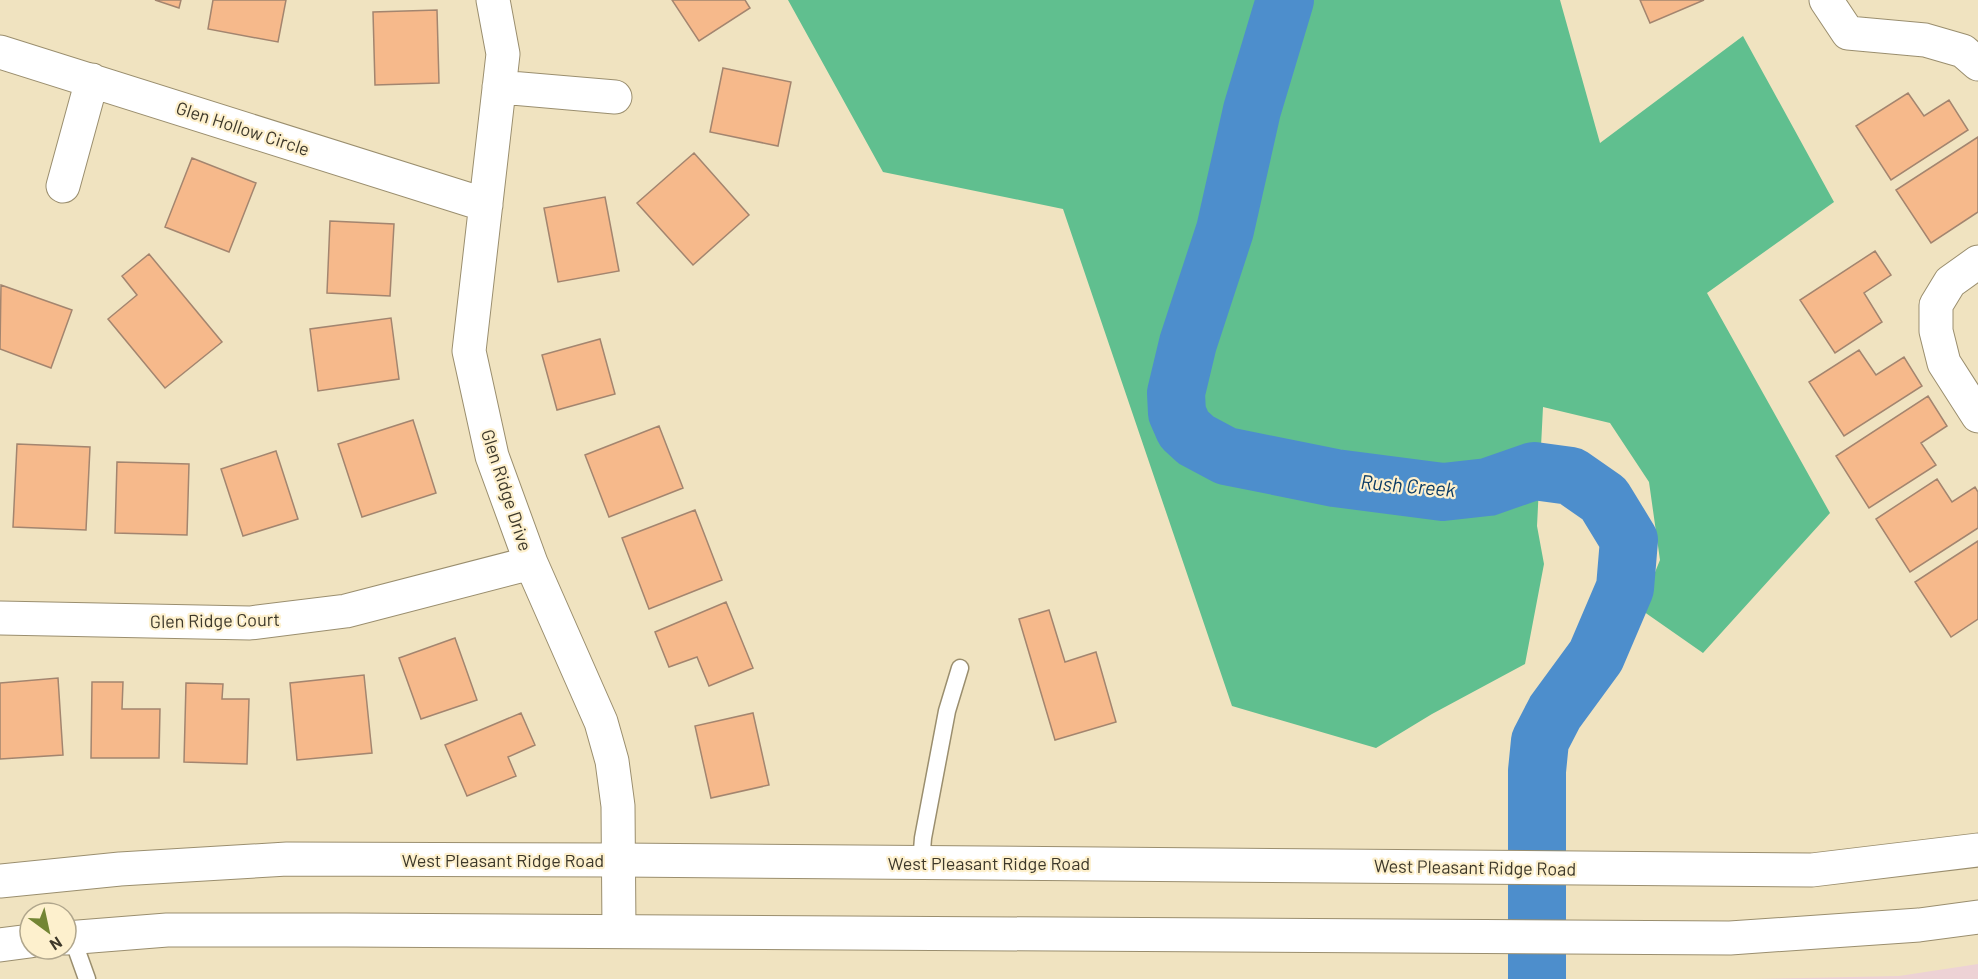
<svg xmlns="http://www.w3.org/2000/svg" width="1978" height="979" font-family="Barlow,sans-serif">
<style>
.commercial{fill:#edd2d5}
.forest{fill:#60bf8f}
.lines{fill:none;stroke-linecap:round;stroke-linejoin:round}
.river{stroke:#4d8ecc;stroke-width:58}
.building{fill:#f6b98b;stroke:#a3856f;stroke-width:1.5}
.service-casing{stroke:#9a8e6e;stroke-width:19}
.minor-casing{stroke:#9a8e6e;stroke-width:35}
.secondary-casing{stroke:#9a8e6e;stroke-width:35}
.service{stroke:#fff;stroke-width:16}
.minor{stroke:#fff;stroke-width:33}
.secondary{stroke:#fff;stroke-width:33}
.labels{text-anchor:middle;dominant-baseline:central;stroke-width:4.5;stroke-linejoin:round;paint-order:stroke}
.street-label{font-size:18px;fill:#3d382a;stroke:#fdf0cd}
.water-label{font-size:20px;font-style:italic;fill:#0b3b65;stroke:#fdf0cd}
</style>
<rect width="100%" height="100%" fill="#f0e3c0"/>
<path class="commercial" d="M1978 964V979H1754L1899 976Z"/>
<path class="forest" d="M788 0H1560L1600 143 1743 36 1834 202 1707 293 1830 513 1703 653 1640 609 1660 560 1649 482 1610 423 1543 407 1537 526 1544 564 1525 664 1432 714 1376 748 1232 706 1063 209 883 172Z"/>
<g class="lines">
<path class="river" d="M1285 0 1252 110 1225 230 1188 343 1176 393 1177 413 1184 429 1196 440 1226 456 1335 478 1443 492 1488 487 1534 471 1571 476 1604 499 1629 540 1625 588 1596 656 1555 712 1540 741 1537 771V979"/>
</g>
<path class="building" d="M155 0H181L179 8Z
M213 0H286L278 42 208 29Z
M672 0H745L750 8 699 41Z
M1640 0H1704L1650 23Z
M437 10 439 83 375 85 373 12Z
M723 68 791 82 778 146 710 132Z
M1908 93 1924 116 1949 100 1968 130 1891 180 1856 126Z
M1978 137V212L1931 243 1896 190Z
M694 153 749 215 693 265 637 203Z
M192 158 256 183 229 252 165 227Z
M605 197 619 271 558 282 544 208Z
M330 221 394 224 390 296 327 293Z
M1875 251 1891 275 1864 293 1882 322 1835 353 1800 300Z
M149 254 222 342 165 388 108 319 137 295 122 276Z
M1 285 72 310 51 368 0 349Z
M391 318 399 379 318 391 310 329Z
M600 339 615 394 557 410 542 355Z
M1859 350 1876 375 1904 357 1922 386 1844 436 1809 382Z
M1928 396 1947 426 1921 443 1936 465 1869 508 1836 456Z
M413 420 436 493 362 517 338 444Z
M659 426 683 488 609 517 585 455Z
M17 444 90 447 86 530 13 527Z
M276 451 298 519 243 536 221 469Z
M117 462 189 464 187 535 115 533Z
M1937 479 1952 502 1975 487 1978 492V528L1910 572 1876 519Z
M695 510 722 580 649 609 622 538Z
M1978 541V619L1951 637 1915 582Z
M726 602 753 668 709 686 697 657 669 667 655 632Z
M1049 610 1065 662 1096 652 1116 722 1055 740 1019 619Z
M455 638 477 700 421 719 399 658Z
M364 675 372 753 297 760 290 683Z
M58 678 63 755 0 759V683Z
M92 682H123L122 709H160L159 758H91Z
M186 683 223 684 222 699H249L247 764 184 762Z
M521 713 535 745 508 757 516 776 467 796 445 745Z
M753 713 769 785 711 798 695 726Z"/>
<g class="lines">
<defs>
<path id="service" d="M921 863 923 838 947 711 960 668
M72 937 87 979"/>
<path id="minor" d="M493 0 503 54 469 351 492 456 531 563 601 722 612 761 618 806 619 931
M1826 0 1848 33 1925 40 1963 51 1978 64
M0 52 486 205
M499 87 615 97
M63 186 92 80
M1978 262 1950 282 1936 305V331L1944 363 1978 416
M0 618 250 623 346 611 531 563"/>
<path id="secondary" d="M0 881 120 869 287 859 619 860 1812 870 1978 850
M66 938 167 930H346L1730 938 1919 925 1978 917
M0 945 30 941"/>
</defs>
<use href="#service" class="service-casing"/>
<use href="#minor" class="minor-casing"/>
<use href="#secondary" class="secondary-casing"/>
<use href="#service" class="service"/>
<use href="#minor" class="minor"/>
<use href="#secondary" class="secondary"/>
</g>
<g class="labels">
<g class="street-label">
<text transform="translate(243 128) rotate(18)">Glen Hollow Circle</text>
<text transform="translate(507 490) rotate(72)">Glen Ridge Drive</text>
<text transform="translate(215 620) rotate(-1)">Glen Ridge Court</text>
<text x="503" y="860">West Pleasant Ridge Road</text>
<text x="989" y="863">West Pleasant Ridge Road</text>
<text transform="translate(1475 867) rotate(1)">West Pleasant Ridge Road</text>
</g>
<g class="water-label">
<text transform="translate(1408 485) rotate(5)">Rush Creek</text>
</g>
</g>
<g transform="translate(48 931) rotate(147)"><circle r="28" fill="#fdf0cd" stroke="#b0a68c" stroke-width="1.5"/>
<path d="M0-4.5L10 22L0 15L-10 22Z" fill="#738534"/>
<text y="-9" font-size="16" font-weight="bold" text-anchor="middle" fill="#3d382a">N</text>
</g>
</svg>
